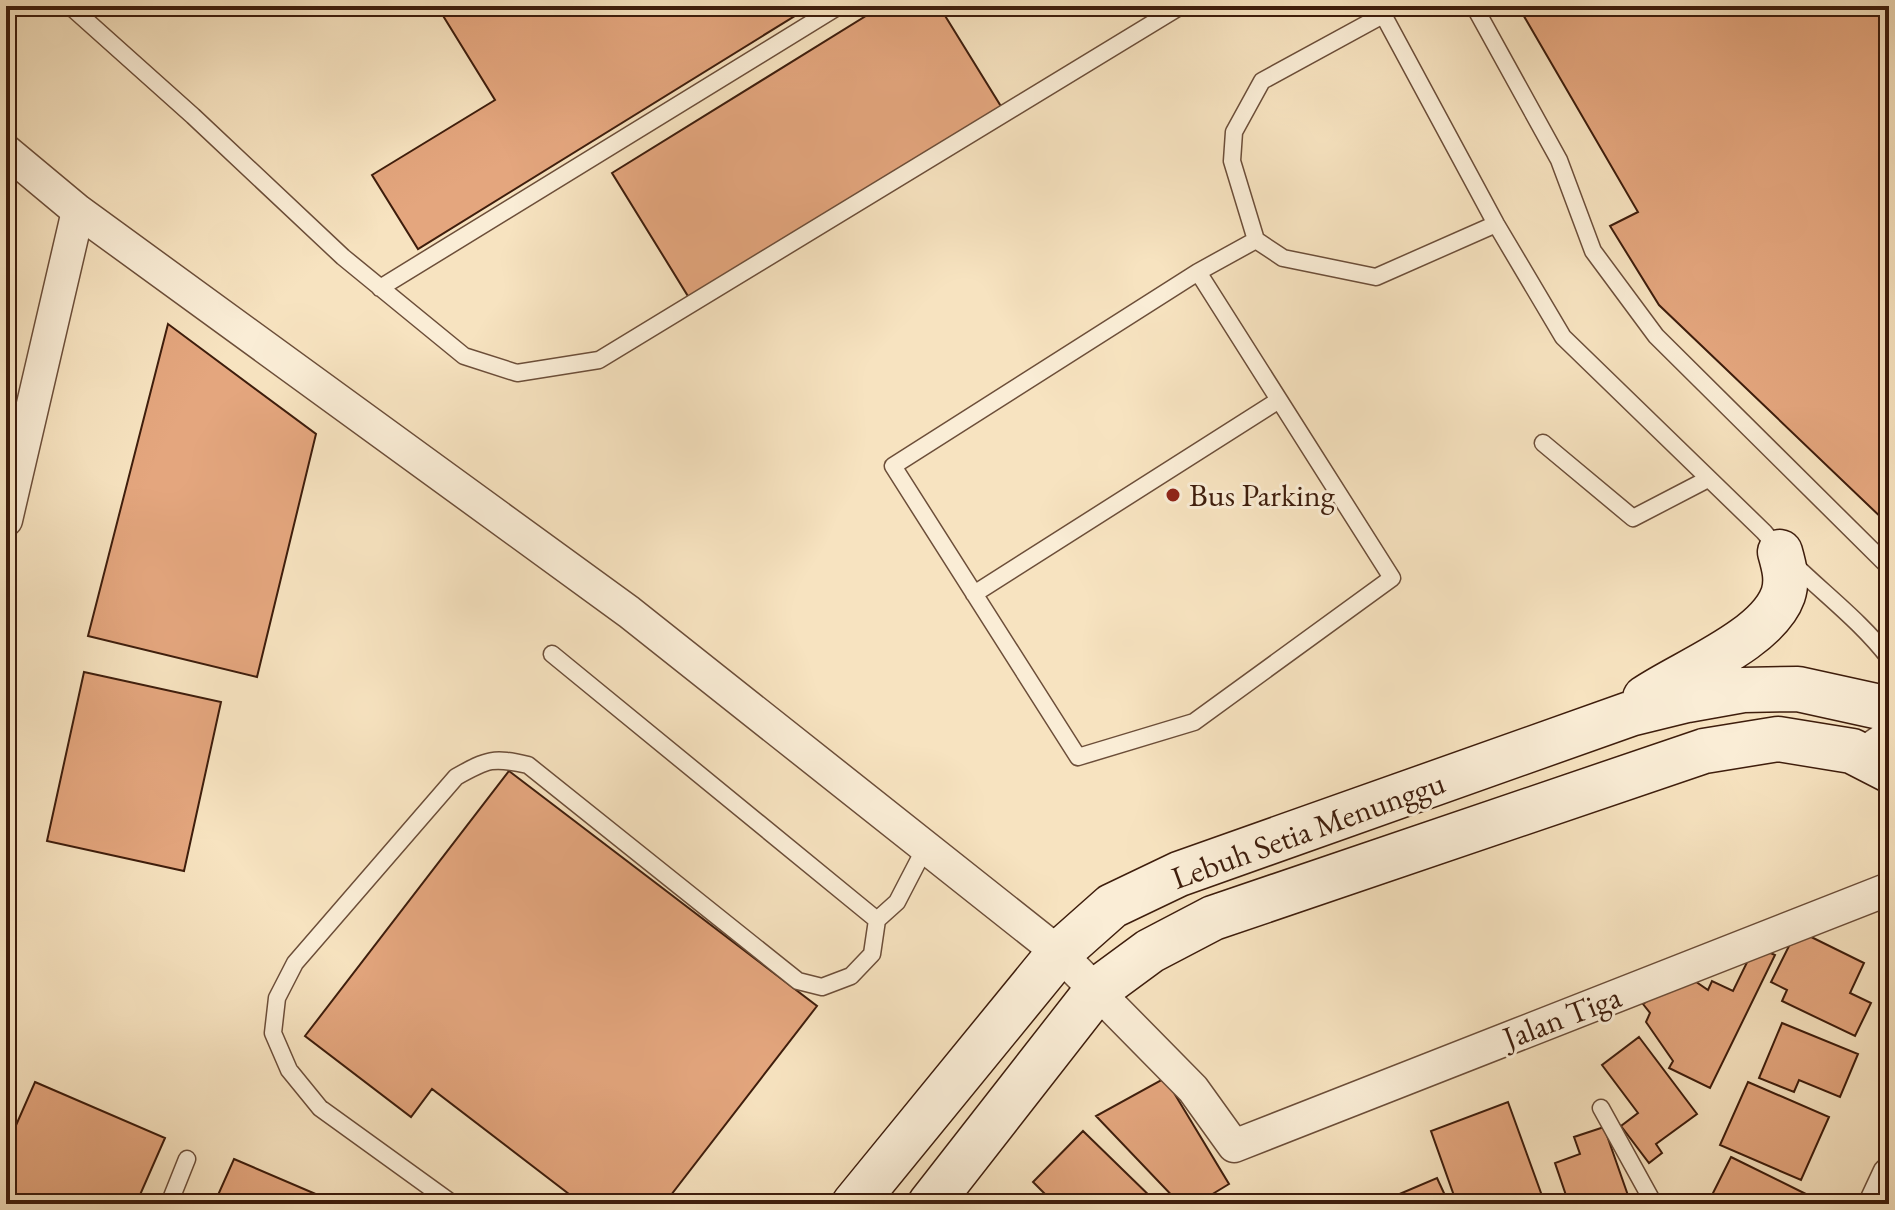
<svg xmlns="http://www.w3.org/2000/svg" width="1895" height="1210" font-family="'EB Garamond',serif">
<style>
.building{fill:#e4a67e;stroke:#3e1d0c;stroke-width:2}
.lines{fill:none;stroke-linecap:round;stroke-linejoin:round}
.lane-casing{stroke:#6c4e39;stroke-width:19}
.street-casing{stroke:#6c4e39;stroke-width:35}
.secondary-casing{stroke:#3e1d0c;stroke-width:47}
.lane{stroke:#faedd6;stroke-width:16}
.street{stroke:#faedd6;stroke-width:32}
.secondary{stroke:#faedd6;stroke-width:44}
.poi-dot{fill:#8f2418;stroke:#faedd6;stroke-width:3}
.labels{text-anchor:middle;dominant-baseline:central;stroke-width:6;stroke-linejoin:round;paint-order:stroke}
.poi-label{font-size:32px;fill:#3e1d0c;stroke:#faedd6;text-anchor:start}
.street-label{font-size:32px;fill:#3e1d0c;stroke:#faedd6}
</style>
<rect width="100%" height="100%" fill="#f7e3c0"/>
<filter id="stains"><feTurbulence type="fractalNoise" baseFrequency=".0025" numOctaves="4"/><feColorMatrix values="0 0 0 0 .2 0 0 0 0 .09 0 0 0 0 .02 0 0 0 .5 -.17"/></filter>
<radialGradient id="worn" r=".72"><stop offset=".6" stop-color="#630" stop-opacity="0"/><stop offset="1" stop-color="#630" stop-opacity=".3"/></radialGradient>
<path class="building" d="M437 6H811L418 249 372 175 495 100Z
M882 6H939L1002 108 691 301 612 173Z
M1518 6H1889V525L1659 305 1610 226 1638 212Z
M168 324 316 434 257 677 88 636Z
M84 672 221 702 184 871 47 841Z
M509 771 817 1006 664 1204H582L432 1089 411 1117 305 1036Z
M1797 930 1864 963 1850 993 1871 1003 1855 1036 1782 1001 1787 990 1771 982Z
M1755 946 1775 955 1710 1088 1669 1068 1673 1061 1646 1022 1650 1013 1643 1004 1686 975 1708 990 1712 981 1733 991Z
M1782 1023 1858 1054 1840 1097 1799 1080 1794 1092 1759 1078Z
M1639 1037 1697 1114 1656 1144 1662 1153 1649 1163 1621 1126 1638 1113 1602 1065Z
M1165 1078 1229 1184 1196 1204H1180L1096 1116Z
M35 1082 165 1138 136 1204H6V1148Z
M1748 1082 1829 1117 1801 1180 1720 1145Z
M1508 1102 1545 1204H1457L1431 1131Z
M1604 1127 1631 1204H1569L1555 1163 1580 1154 1574 1137Z
M1083 1131 1158 1204H1055L1033 1182Z
M1731 1157 1808 1195 1803 1204H1720L1710 1199Z
M234 1159 339 1204H214Z
M1437 1178 1449 1204H1376Z
M399 1197 417 1204H396Z"/>
<g class="lines">
<defs>
<path id="lane" d="M70 6 193 116 343 257 464 356 517 373 599 360 1181 6
M1474 6 1559 160 1593 251 1656 336 1889 567
M1379 7 1496 224 1563 337 1764 532C1801 578 1853 611 1889 658
M1256 240 1283 258 1376 277 1496 224
M1198 272 1392 578 1194 722 1078 757 893 466 1198 272 1256 240 1232 161 1234 132 1262 81 1383 15
M380 288 839 6
M1543 443 1633 518 1708 479
M974 594 1279 400
M552 654 877 920 897 902 925 848
M1856 749 1882 731 1889 723
M1601 1108 1654 1204
M169 1204 187 1159
M453 1204 320 1108 289 1070 273 1033 277 998 295 963 456 777C488 759 493 757 528 765L798 981 822 987 851 976 872 954 877 920"/>
<path id="street" d="M6 151 78 211 629 612 1059 953 1193 1089 1234 1146 1889 889
M6 520 78 211
M1875 1204 1889 1174"/>
<path id="secondary" d="M1645 698C1683 672 1767 640 1783 595 1788 580 1784 566 1780 552
M854 1204 1059 953 1112 906 1179 874 1630 714 1687 700 1743 690 1798 689 1889 709
M930 1204 1097 990 1150 951 1213 918 1704 751 1778 739 1852 751 1889 770"/>
</defs>
<use href="#lane" class="lane-casing"/>
<use href="#street" class="street-casing"/>
<use href="#secondary" class="secondary-casing"/>
<use href="#lane" class="lane"/>
<use href="#street" class="street"/>
<use href="#secondary" class="secondary"/>
</g>
<circle class="poi-dot" cx="1173" cy="495" r="8"/>
<g class="labels">
<g class="poi-label">
<text x="1189" y="495">Bus Parking</text>
</g>
<g class="street-label">
<text transform="translate(1308 830) rotate(-20)">Lebuh Setia Menunggu</text>
<text transform="translate(1562 1017) rotate(-21)">Jalan Tiga</text>
</g>
</g>
<rect width="1895" height="1210" fill="none" stroke="#f7e3c0" stroke-width="32"/>
<rect x="8" y="8" width="1879" height="1194" fill="none" stroke="#3e1d0c" stroke-width="4"/>
<rect x="16" y="16" width="1863" height="1178" fill="none" stroke="#3e1d0c" stroke-width="2"/>
<rect width="100%" height="100%" filter="url(#stains)"/>
<rect width="100%" height="100%" fill="url(#worn)"/>
</svg>
